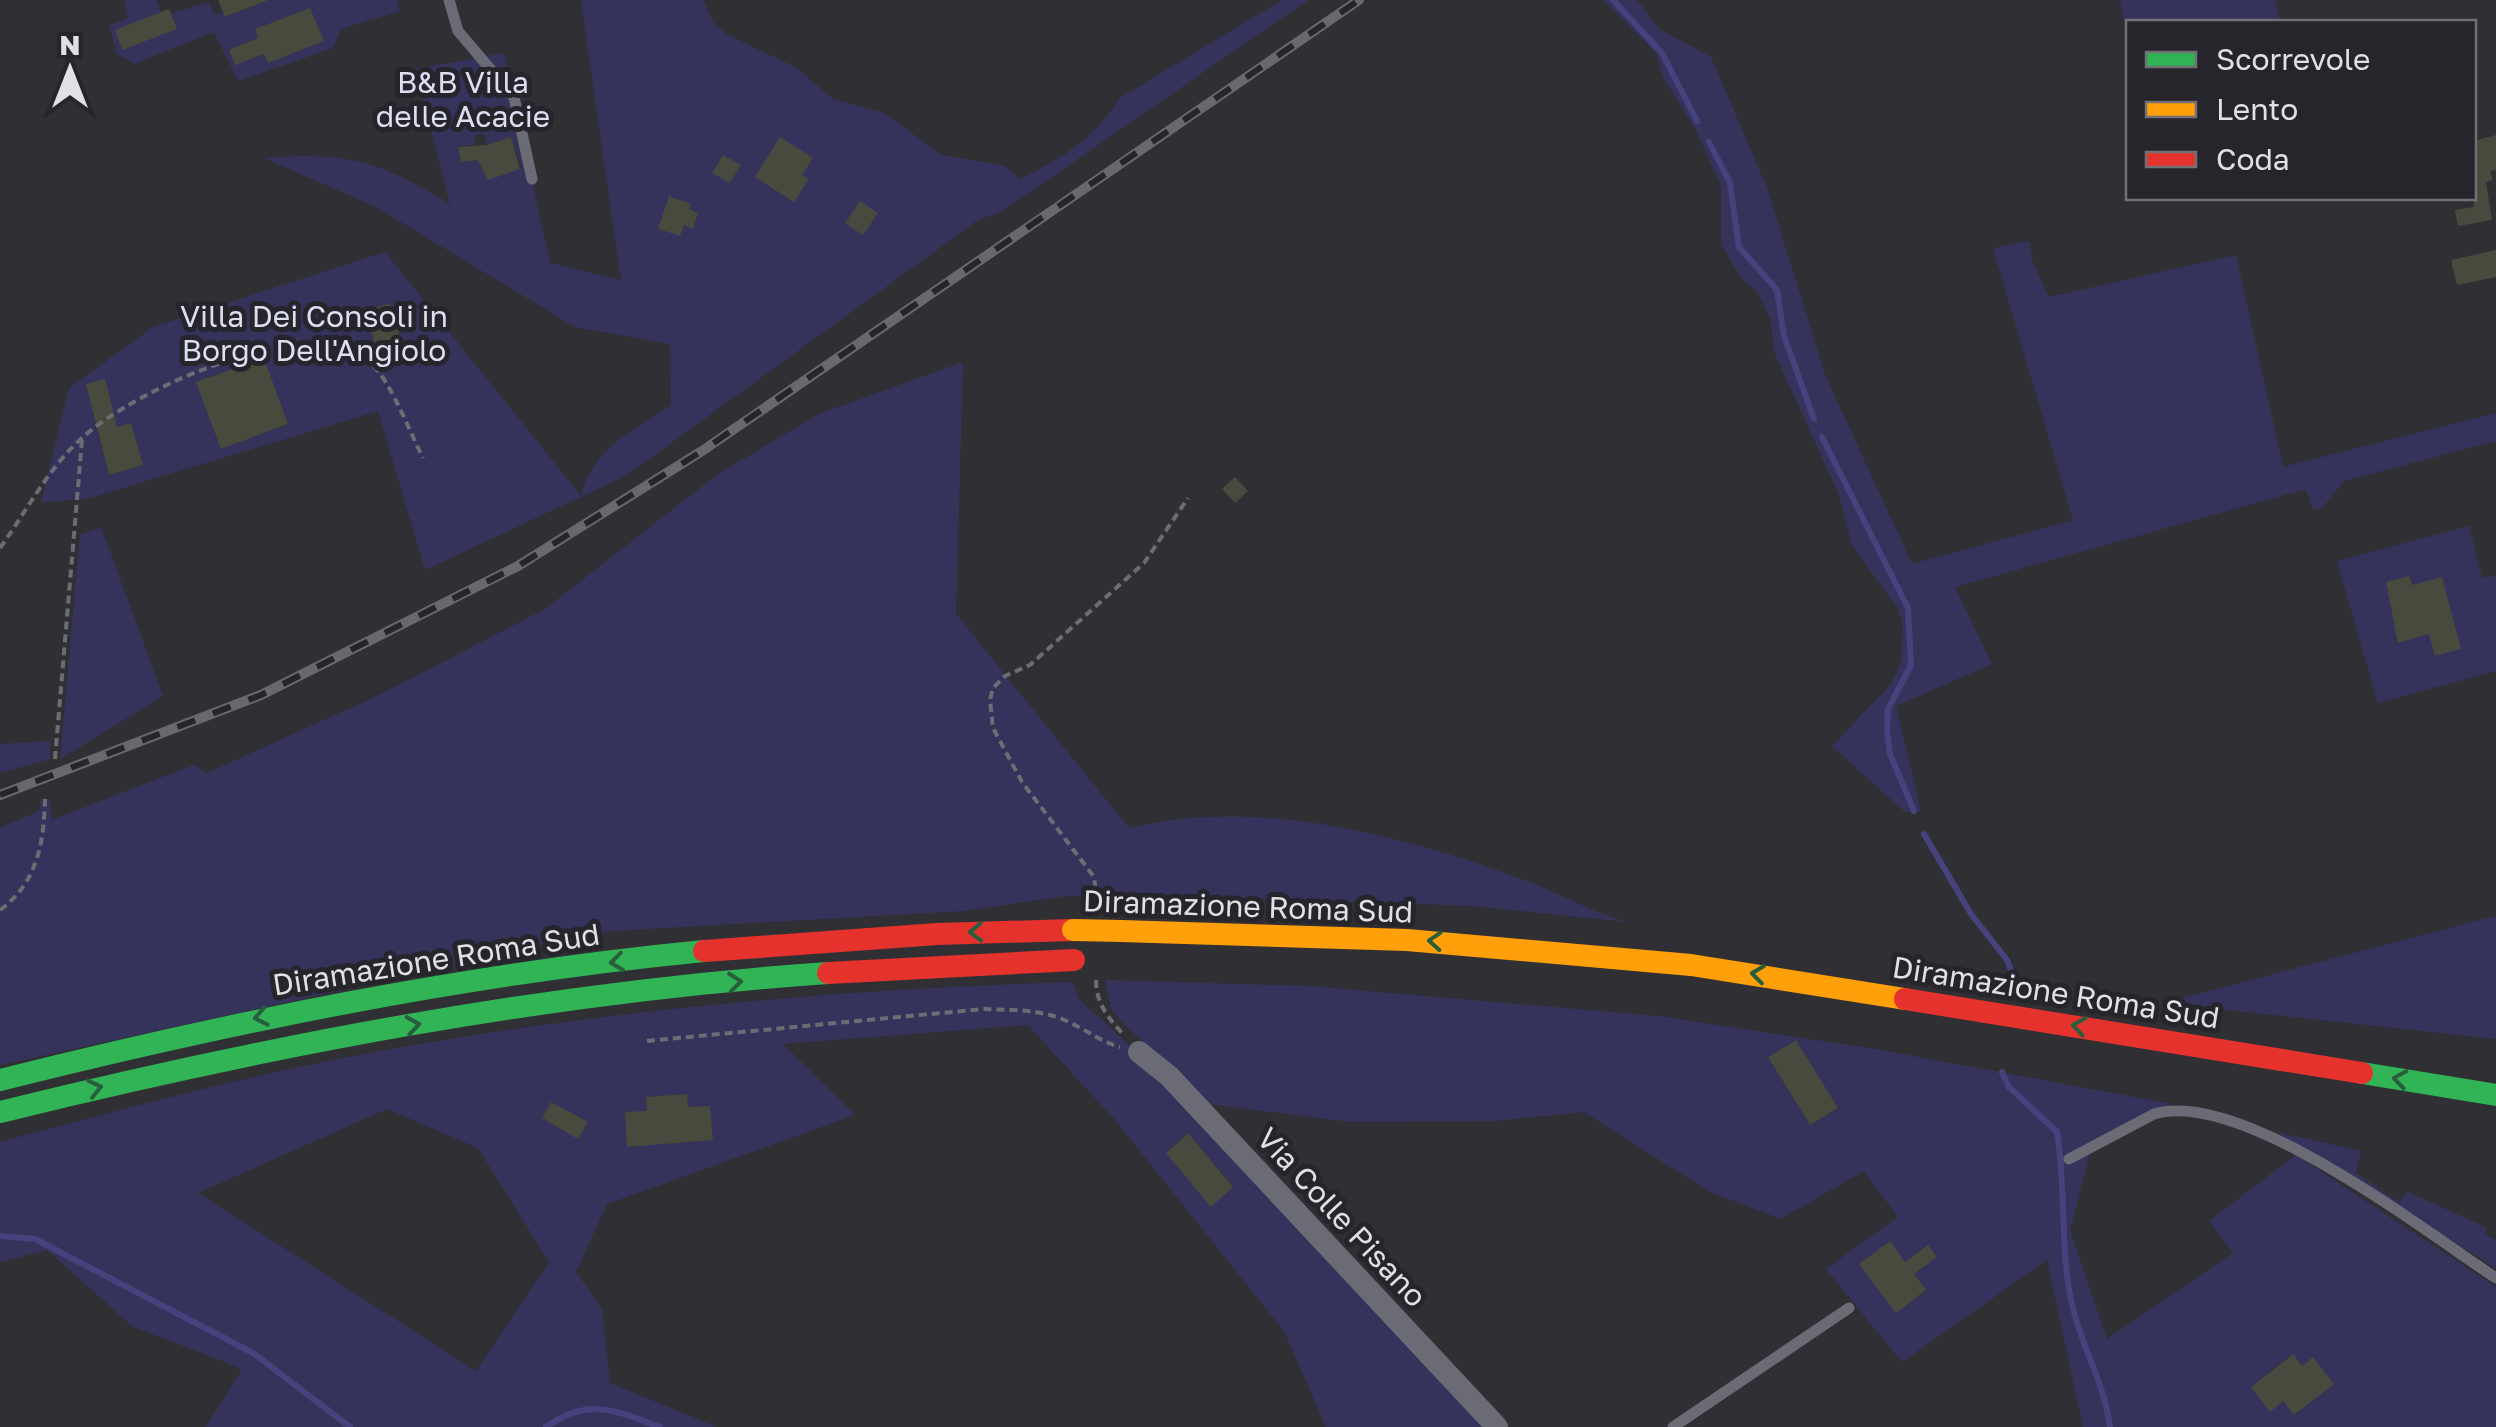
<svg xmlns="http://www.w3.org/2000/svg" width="2496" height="1427" font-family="'Golos Text',sans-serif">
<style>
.green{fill:#35335c;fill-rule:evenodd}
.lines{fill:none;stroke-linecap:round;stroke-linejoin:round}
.stream{stroke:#45427d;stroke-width:6}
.building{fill:#484a3d}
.path{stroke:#6c6d74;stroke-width:4;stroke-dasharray:8 5;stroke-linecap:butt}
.lane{stroke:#6a6b75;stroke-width:11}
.street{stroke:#6a6b75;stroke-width:22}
.fast{stroke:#30b455;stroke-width:22}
.slow{stroke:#ff9f0a;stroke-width:22}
.jam{stroke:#e5322d;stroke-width:22}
.rail-casing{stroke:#68686f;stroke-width:10}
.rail{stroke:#25252b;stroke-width:6;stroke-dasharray:19;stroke-linecap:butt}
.slow-bridge{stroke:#ff9f0a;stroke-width:22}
.oneway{stroke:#295e3c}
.labels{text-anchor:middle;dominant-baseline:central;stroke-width:10;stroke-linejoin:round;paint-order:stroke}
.park-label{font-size:30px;fill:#dddef2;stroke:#25252b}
.street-label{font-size:30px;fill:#e1e1e5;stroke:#25252b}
</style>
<rect width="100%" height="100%" fill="#303034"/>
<path class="green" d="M124 0H156L163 16 209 2 214 14 222 12 225 17 255 6 253 0H397L400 11 341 29 333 48 238 81 214 32 134 64 117 54 109 25 128 18ZM310 8 323 41 268 63 255 29Z
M581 0H703L713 22 726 34 795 67 833 99 884 113 942 155 1005 166 1020 179C1062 159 1094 138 1120 98L1282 0H1308L1033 190 1001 212 978 220 645 462 619 479 425 570 378 411 90 498 41 503 69 388 153 327 385 252 581 496C593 447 632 432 671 405L670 344 575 327 376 207 264 158C350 152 376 160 450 204L415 69 504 53 550 263 621 280ZM484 134 487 145 511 137 522 168 488 179 478 159 461 162 458 147 475 144 474 135ZM669 197 691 204 689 209 698 213 693 228 684 225 680 236 658 229ZM390 303 403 347 378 355 365 311ZM263 358 288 424 221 449 197 382ZM131 424 143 465 109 475 98 434Z
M1604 0H1637L1659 29 1711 57 1767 188 1826 377 1912 564 2073 520 1993 248 2029 241 2033 263 2049 297 2236 255 2283 467 2496 413V441L2344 481 2323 507 2313 510 2306 489 1955 587 1992 664 1896 706 1921 811 1905 812 1832 746 1891 684 1901 663 1903 624 1898 609 1852 545 1839 495 1774 352 1771 320 1757 291 1741 278 1721 244V186L1697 132 1663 77 1656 53Z
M2120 0H2275L2280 22H2128V46Z
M963 362 956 614 1129 828C1260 796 1406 836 1530 882 1564 895 1592 913 1628 922L1472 906 1179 895 1066 896 963 911 613 931 0 1065V828L39 811 41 799H50L51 820 194 765 207 773 379 695 545 609 718 474 819 414Z
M2469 526 2482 578 2496 575V671L2378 703 2337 561Z
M101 527 163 696 60 759 80 535Z
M50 741V759L0 773V744Z
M2496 916V1039L2163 1003Z
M1105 980 1309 986 1658 1016 1875 1049 2172 1104 2093 1140 2070 1230 2107 1339 2233 1253 2209 1221 2296 1155 2496 1287V1427H2083L2047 1260 1902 1362 1826 1269 1898 1217 1864 1171 1781 1219 1710 1192 1584 1112 1495 1121 1350 1122 1208 1104 1120 1020 1111 1009ZM1796 1040 1837 1109 1810 1125 1768 1057ZM1890 1242 1905 1262 1928 1245 1937 1256 1914 1274 1926 1291 1896 1312ZM2292 1354 2302 1366 2313 1357 2333 1384 2295 1415 2283 1401 2270 1411 2251 1387Z
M1073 982 1079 999 1144 1059 1485 1427H1326L1284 1331 1116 1121 1028 1025 783 1044 855 1115 607 1204 576 1272 602 1309 610 1383 717 1427H206L242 1369 132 1326 47 1250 0 1262V1142C123 1109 249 1075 375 1052 605 1010 839 989 1073 982ZM687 1094 688 1107 628 1147 625 1113 647 1111V1097ZM551 1102 587 1123 578 1138 543 1118ZM387 1109 478 1148 549 1262 476 1371 198 1193ZM1188 1133 1233 1186 1211 1206 1166 1152Z
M2276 1132 2361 1151 2356 1173 2400 1203 2406 1191 2487 1228 2485 1234 2496 1240V1268Z"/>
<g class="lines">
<path class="stream" d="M1613 0 1662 53 1697 121
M1709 142 1730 183 1739 247 1777 290 1784 336 1814 419
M1822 437 1908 608 1911 665 1888 709 1887 730 1890 754 1914 811
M1924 834 1971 914 2007 960 2014 978
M2002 1072 2009 1087 2057 1132C2066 1185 2060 1240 2070 1294 2078 1341 2104 1380 2110 1427
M0 1236 35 1239 253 1353 350 1427
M546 1427C588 1397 615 1410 660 1427"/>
</g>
<path class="building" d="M218 0H266V1L225 17Z
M310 8 324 41 268 63 264 54 235 65 229 50 258 38 255 29Z
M169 9 177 29 122 50 115 30Z
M2496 135V170L2490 171 2493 180 2486 182 2492 220 2458 226 2455 210 2474 207V141Z
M511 137 520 169 488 180 478 160 461 162 458 147 487 145Z
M780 137 813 158 802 175 809 179 794 202 755 177Z
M723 155 741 165 730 183 712 173Z
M669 196 691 204 689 209 698 213 693 229 684 225 680 236 658 229Z
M860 201 878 213 863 235 845 223Z
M2496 250V277L2457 285 2451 260Z
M390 303 403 347 378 355 365 311Z
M264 358 288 424 221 449 196 382Z
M105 379 117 427 131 423 143 465 109 475 86 384Z
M1235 477 1248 491 1235 503 1222 489Z
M2409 576 2412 585 2442 577 2461 649 2435 656 2429 634 2398 643 2386 582Z
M1796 1040 1838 1108 1810 1125 1768 1057Z
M687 1094 688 1107 710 1106 713 1140 627 1147 625 1112 647 1111 646 1097Z
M551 1102 588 1122 578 1139 542 1118Z
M1188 1133 1233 1187 1211 1207 1166 1153Z
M1890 1241 1905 1262 1928 1245 1937 1257 1914 1274 1926 1290 1896 1313 1859 1264Z
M2293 1354 2302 1366 2313 1357 2334 1384 2294 1415 2283 1401 2270 1412 2251 1387Z"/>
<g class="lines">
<path class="path" d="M0 548C26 512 49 467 82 438 135 389 306 311 371 364 390 379 411 435 423 458
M55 759 82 440
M1097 901 1094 877 1022 782 993 728 990 700 993 688 1005 676 1030 665 1144 563 1188 498
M0 910C37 883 44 843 45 799
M1096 980C1096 1004 1109 1019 1125 1036
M647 1041 983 1009C1009 1010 1037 1009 1062 1019 1083 1027 1098 1041 1120 1047"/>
<path class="lane" d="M449 0 458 31 514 97 532 179
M2069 1159 2154 1114C2241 1088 2423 1230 2496 1278
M1673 1427 1849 1308"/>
<path class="street" d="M1139 1052 1169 1076 1497 1427"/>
<path class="fast" d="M2362 1073 2496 1095
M0 1080C232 1022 466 974 704 951
M0 1112C272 1045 548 992 828 973"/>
<path class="slow" d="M1121 931 1407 940 1691 965 1905 999"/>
<path class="jam" d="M704 951 937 934 1073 930
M828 973 1074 960
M1905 999 2362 1073"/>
<defs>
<path id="rail" d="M0 795 261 695 518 566 702 451 1359 0"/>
</defs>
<use href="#rail" class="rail-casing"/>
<use href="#rail" class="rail"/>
<path class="slow-bridge" d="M1073 930 1121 931"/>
</g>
<defs><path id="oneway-chevron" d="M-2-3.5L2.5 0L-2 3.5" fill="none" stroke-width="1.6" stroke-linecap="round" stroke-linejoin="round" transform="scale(2.5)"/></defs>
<g class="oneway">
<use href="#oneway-chevron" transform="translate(976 932) rotate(178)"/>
<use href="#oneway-chevron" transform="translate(1435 941) rotate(-176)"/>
<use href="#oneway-chevron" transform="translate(617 962) rotate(173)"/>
<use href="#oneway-chevron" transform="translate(1758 974) rotate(-173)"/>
<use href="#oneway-chevron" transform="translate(735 982) rotate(-6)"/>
<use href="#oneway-chevron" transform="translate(261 1017) rotate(169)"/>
<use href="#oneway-chevron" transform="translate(413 1025) rotate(-9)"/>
<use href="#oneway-chevron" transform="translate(2079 1026) rotate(-171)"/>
<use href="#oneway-chevron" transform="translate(2400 1079) rotate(-171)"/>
<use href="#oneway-chevron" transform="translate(95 1088) rotate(-13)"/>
</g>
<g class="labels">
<g class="park-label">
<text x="463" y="82">B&amp;B Villa<tspan x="463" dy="34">delle Acacie</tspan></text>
<text x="314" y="316">Villa Dei Consoli in<tspan x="314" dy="34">Borgo Dell'Angiolo</tspan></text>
</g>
<g class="street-label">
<text transform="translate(1248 906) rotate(2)">Diramazione Roma Sud</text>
<text transform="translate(436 959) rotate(-9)">Diramazione Roma Sud</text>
<text transform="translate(2056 992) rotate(9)">Diramazione Roma Sud</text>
<text transform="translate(1342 1217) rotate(47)">Via Colle Pisano</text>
</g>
</g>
<rect x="2126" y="20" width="350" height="180" fill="#25252b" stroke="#707075" stroke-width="2.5"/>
<rect x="2146" y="52" width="50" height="15" fill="#30b455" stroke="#707075" stroke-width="2.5"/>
<text x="2216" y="70" font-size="30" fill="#e1e1e5">Scorrevole</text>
<rect x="2146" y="102" width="50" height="15" fill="#ff9f0a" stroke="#707075" stroke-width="2.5"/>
<text x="2216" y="120" font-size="30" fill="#e1e1e5">Lento</text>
<rect x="2146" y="152" width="50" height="15" fill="#e5322d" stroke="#707075" stroke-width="2.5"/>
<text x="2216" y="170" font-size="30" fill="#e1e1e5">Coda</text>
<g transform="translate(70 70)" stroke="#25252b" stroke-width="8" paint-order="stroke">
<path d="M0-8L18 38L0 25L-18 38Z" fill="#e1e1e5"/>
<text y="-15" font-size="28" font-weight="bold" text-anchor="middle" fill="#e1e1e5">N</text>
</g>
</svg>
